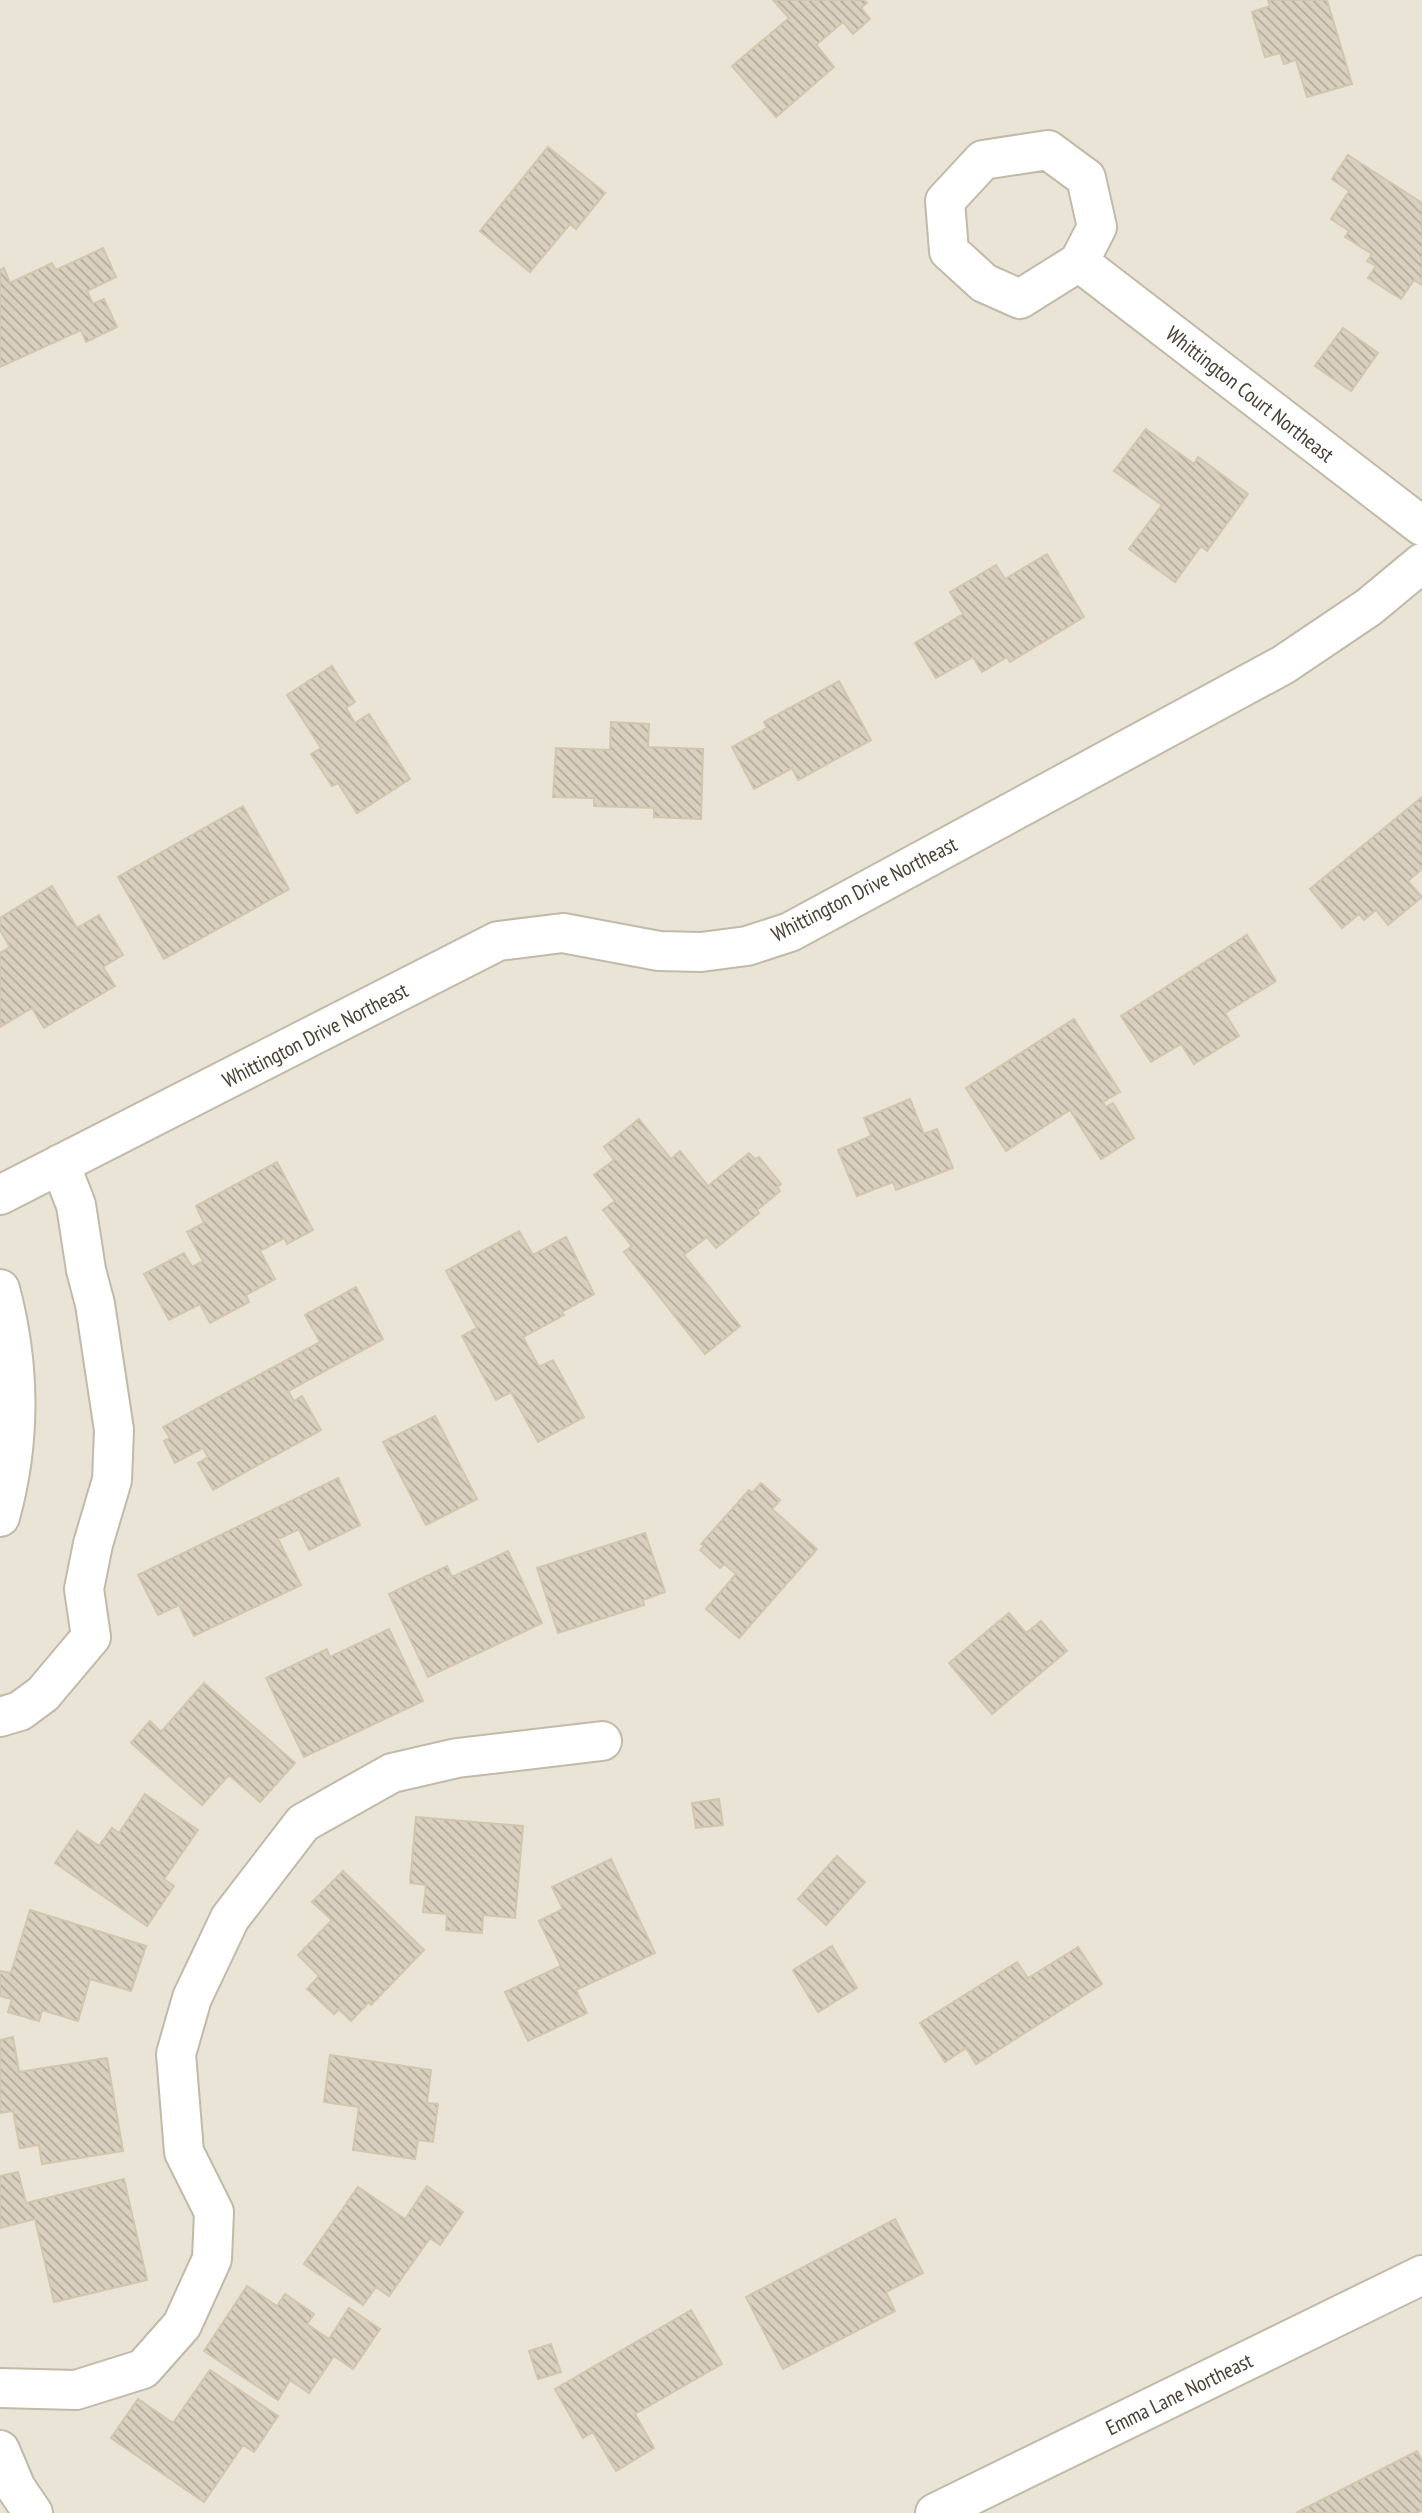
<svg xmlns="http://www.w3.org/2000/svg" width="1422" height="2513" font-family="'PT Sans Narrow',sans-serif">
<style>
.residential{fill:#e9e4d5}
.building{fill:url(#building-back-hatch);stroke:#d3c6af;stroke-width:2}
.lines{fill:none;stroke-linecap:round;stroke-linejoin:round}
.minor-casing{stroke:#c1baa9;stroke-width:42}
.minor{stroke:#fff;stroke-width:38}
.labels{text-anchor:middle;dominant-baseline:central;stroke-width:5;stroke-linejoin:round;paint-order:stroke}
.street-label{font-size:21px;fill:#494236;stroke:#fff}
</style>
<defs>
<pattern id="building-back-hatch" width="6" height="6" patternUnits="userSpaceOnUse" patternTransform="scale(1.75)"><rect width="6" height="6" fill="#dad0bf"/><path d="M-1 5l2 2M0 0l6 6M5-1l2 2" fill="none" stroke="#b3aa9c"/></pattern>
</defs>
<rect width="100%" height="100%" fill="#f5f1e8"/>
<path class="residential" d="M0 0H1422V2513H0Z"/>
<path class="building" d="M773 0H864L867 3 861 8 870 19 853 34 843 22 816 45 834 67 776 117 732 66 789 18Z
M1268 0H1327L1352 84 1307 97 1296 60 1284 64 1280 53 1265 57 1252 12 1270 6Z
M548 147 605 193 576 229 570 224 530 272 480 231Z
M1348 155 1422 203V285L1414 280 1401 299 1368 278 1376 266 1367 261 1372 254 1345 237 1349 231 1331 219 1349 191 1332 179Z
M103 248 116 277 87 291 93 304 104 299 117 327 86 342 81 330 0 367V270L4 268 10 283 52 263 56 270Z
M1343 328 1378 353 1351 391 1315 366Z
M1146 429 1194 464 1198 457 1248 494 1207 551 1201 546 1175 582 1129 549 1162 505 1114 471Z
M1047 554 1084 617 1010 662 1007 657 982 672 973 657 936 678 915 643 963 614 950 592 996 565 1005 579Z
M332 666 355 702 346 708 355 723 369 714 410 779 357 813 338 783 332 786 311 754 321 748 287 695Z
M839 681 871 740 798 780 792 768 754 789 732 747 767 728 764 722Z
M611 722 649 724 648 747 703 749 701 819 654 817V808L594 806V798L553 797 556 748 610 750Z
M1422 797V869L1408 881 1422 897 1388 925 1376 910 1364 920 1359 914 1342 928 1310 889Z
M243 806 289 889 164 959 118 877Z
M52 886 77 928 99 915 123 955 103 967 115 986 44 1028 32 1008 0 1027V953L10 947 0 930V918Z
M1247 935 1276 981 1225 1013 1239 1036 1194 1064 1181 1044 1151 1062 1121 1016Z
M1074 1019 1120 1092 1103 1102 1106 1107 1113 1103 1134 1138 1101 1159 1070 1110 1006 1151 966 1088Z
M910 1099 924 1134 937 1129 953 1168 896 1190 893 1182 857 1196 838 1150 871 1136 864 1118Z
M639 1119 671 1159 680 1151 708 1186 749 1153 755 1159 759 1157 781 1184 777 1187 780 1191 757 1210 759 1213 716 1248 707 1237 684 1255 740 1326 705 1354 624 1252 632 1246 603 1210 615 1201 594 1175 614 1160 604 1147Z
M277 1162 313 1230 287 1244 284 1238 260 1251 275 1279 246 1295 249 1302 210 1323 200 1304 169 1320 144 1274 184 1253 192 1267 203 1261 187 1232 204 1223 196 1206Z
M519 1231 533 1255 566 1237 594 1294 562 1312 564 1315 523 1337 539 1367 553 1360 584 1417 538 1442 511 1392 496 1400 462 1336 477 1328 446 1271Z
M356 1287 383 1339 288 1391 294 1401 302 1396 321 1430 213 1490 198 1463 208 1457 203 1448 175 1463 164 1441 170 1438 163 1427 320 1342 305 1315Z
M435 1416 477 1499 426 1525 383 1442Z
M338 1478 360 1525 309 1550 299 1529 278 1539 301 1585 194 1636 179 1605 158 1615 138 1575Z
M761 1483 780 1500 772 1509 817 1549 739 1638 706 1609 736 1574 724 1564 720 1568 700 1550 704 1546 701 1544 749 1490 752 1493Z
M645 1533 665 1592 643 1600 644 1605 558 1633 537 1568Z
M508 1551 542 1623 428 1677 389 1594 447 1566 452 1577Z
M1009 1613 1026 1633 1041 1621 1067 1651 992 1714 949 1663Z
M389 1629 423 1701 304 1757 266 1678 327 1649 330 1657Z
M204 1683 295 1763 260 1802 229 1775 202 1805 131 1743 150 1721 161 1732Z
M145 1794 198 1830 164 1879 174 1886 147 1926 55 1863 77 1831 99 1846 112 1828 119 1833Z
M719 1799 723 1825 696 1828 692 1803Z
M416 1817 523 1826 515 1918 483 1915 482 1933 446 1930 447 1914 423 1912 426 1885 410 1883Z
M837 1856 865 1882 826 1925 798 1899Z
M611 1859 655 1953 576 1990 587 2013 528 2041 505 1992 561 1966 539 1921 563 1909 552 1887Z
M343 1871 424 1950 371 2005 369 2002 351 2021 339 2009 334 2014 307 1989 319 1976 298 1955 332 1920 312 1902Z
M30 1910 146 1946 131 1991 90 1979 78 2021 42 2010 39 2021 8 2012 12 1999 0 1996V1971L11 1973Z
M832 1946 857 1988 818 2012 793 1970Z
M1078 1947 1102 1984 976 2064 966 2048 945 2062 920 2023 1017 1962 1028 1978Z
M13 2037 19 2072 107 2058 123 2151 42 2164 39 2145 20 2148 13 2111 0 2113V2040Z
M330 2055 431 2070 427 2103 438 2104 433 2142 418 2140 415 2159 353 2150 359 2107 324 2102Z
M18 2172 26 2203 124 2179 147 2280 54 2302 35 2219 0 2228V2176Z
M427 2186 463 2212 440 2245 430 2238 389 2296 376 2287 363 2305 304 2264 358 2187 405 2219Z
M895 2219 923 2273 886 2292 895 2311 783 2369 746 2297Z
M247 2286 277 2306 285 2294 314 2314 307 2324 329 2339 349 2308 380 2329 353 2369 334 2356 309 2393 290 2380 278 2400 204 2351Z
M691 2310 722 2364 635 2414 654 2448 616 2471 593 2432 583 2438 555 2389Z
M551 2344 561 2372 538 2379 529 2351Z
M210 2370 278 2416 254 2452 243 2445 204 2502 111 2438 138 2399 173 2423Z
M1417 2451 1422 2461V2510L1416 2513H1296Z"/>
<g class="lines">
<defs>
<path id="minor" d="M1048 150 1086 178 1097 227 1079 262 1020 299 984 283 949 251 945 201 983 160Z
M1079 262 1422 526
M0 1195 498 941 563 933 659 951 701 952 747 946 790 932 1283 665 1369 607 1422 563
M0 1289C20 1364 21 1441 0 1517
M0 1717 20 1711 43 1694 91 1637 84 1589 93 1544 112 1480 114 1430 95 1304 86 1270 76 1205 60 1164
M0 2388 76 2390 143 2369 182 2325 212 2259 214 2212 184 2152 176 2054 192 1998 230 1918 303 1823 392 1773 457 1758 602 1741
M0 2450 16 2488 33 2513
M935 2513 1422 2275"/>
</defs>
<use href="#minor" class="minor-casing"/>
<use href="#minor" class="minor"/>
</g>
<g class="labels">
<g class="street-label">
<text transform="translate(1250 394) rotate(38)">Whittington Court Northeast</text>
<text transform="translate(864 889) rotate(-27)">Whittington Drive Northeast</text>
<text transform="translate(315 1035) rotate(-27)">Whittington Drive Northeast</text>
<text transform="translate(1179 2394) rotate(-26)">Emma Lane Northeast</text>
</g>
</g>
</svg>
